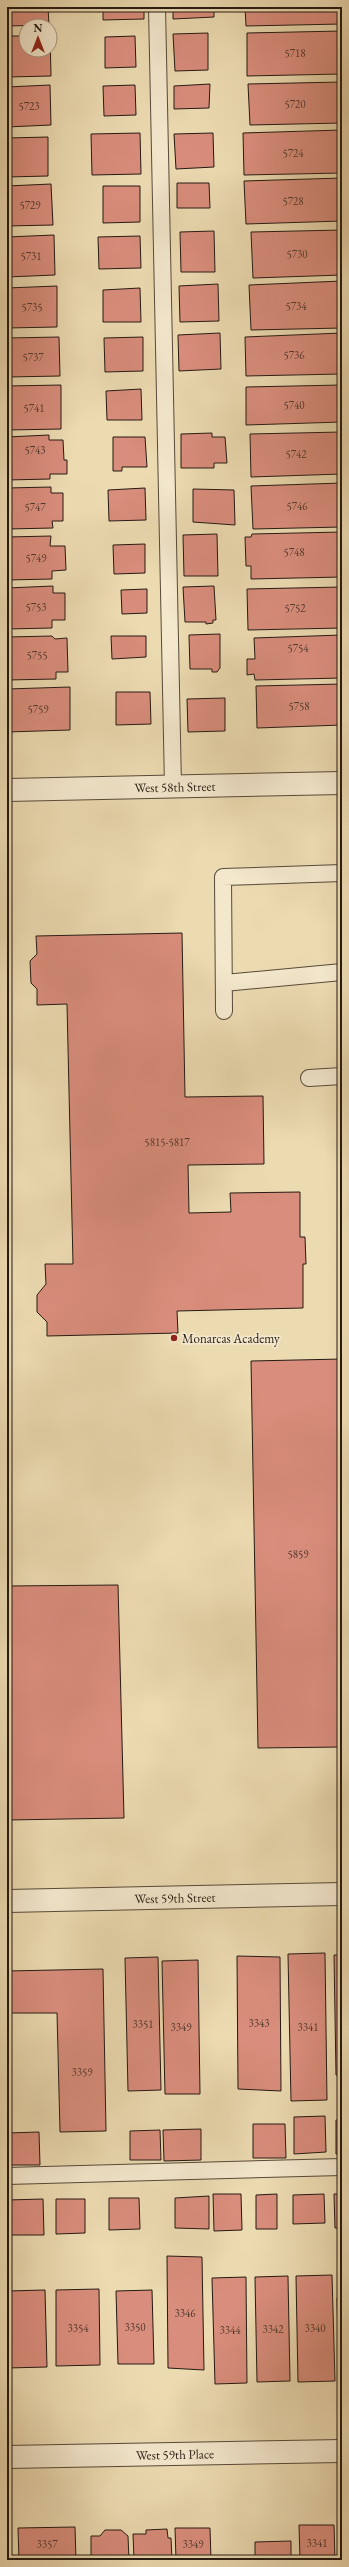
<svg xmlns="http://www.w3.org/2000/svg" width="349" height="2567" font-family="'EB Garamond',serif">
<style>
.building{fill:#d98d7c;stroke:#241a12}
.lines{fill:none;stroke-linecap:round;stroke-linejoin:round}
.service-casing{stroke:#564a3a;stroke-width:18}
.minor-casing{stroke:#564a3a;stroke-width:24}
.tertiary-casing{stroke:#564a3a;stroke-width:24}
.service{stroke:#f3e7cc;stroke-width:16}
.minor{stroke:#f3e7cc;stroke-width:22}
.tertiary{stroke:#f3e7cc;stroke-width:22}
.poi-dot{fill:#8f2418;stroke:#f3e7cc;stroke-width:1.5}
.labels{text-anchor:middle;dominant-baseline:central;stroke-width:3.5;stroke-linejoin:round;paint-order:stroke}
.number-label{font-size:11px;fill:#51372c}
.street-label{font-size:13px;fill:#241a12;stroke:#f3e7cc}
.poi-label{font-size:13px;fill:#241a12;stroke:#f3e7cc;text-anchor:start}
</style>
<rect width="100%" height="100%" fill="#ecdab1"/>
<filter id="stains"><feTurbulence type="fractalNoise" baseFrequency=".005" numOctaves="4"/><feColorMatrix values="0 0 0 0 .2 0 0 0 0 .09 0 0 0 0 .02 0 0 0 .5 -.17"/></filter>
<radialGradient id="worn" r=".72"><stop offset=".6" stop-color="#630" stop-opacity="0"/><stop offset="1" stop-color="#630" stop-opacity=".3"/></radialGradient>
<path class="building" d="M7 7H48L49 25 7 26Z
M103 7H144V19L103 20Z
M173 7H214V17L173 19Z
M245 7H342V24L246 26Z
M342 31V74L247 76V33Z
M208 33V70L175 71 173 34Z
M50 35 51 76 7 77V36H26V50H50Z
M135 36 136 67 105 68V37Z
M342 82V123L250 125 248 84Z
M210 84 209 108 174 109V86Z
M50 85 51 125 7 127V87Z
M135 85 136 115 104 116 103 86Z
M342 130V173L244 175 243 133Z
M140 133 141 174 92 175 91 134Z
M213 133 214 167 176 169 174 134Z
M48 137V176L7 177V138Z
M342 178V221L246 224 244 181Z
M177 183H209L210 208H177Z
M51 184 53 225 7 226V186Z
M103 186H140V222L103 223Z
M342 230V275L253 278 251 232Z
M214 231 215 272H181L180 232Z
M54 235 55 275 7 277V237Z
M140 236 141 268 99 269 98 237Z
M342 281V328L251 330 249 285Z
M218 284 219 321 180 322 179 286Z
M57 286V327L7 328V288Z
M140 288 141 322H103V290Z
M220 333 221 369 179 371 178 335Z
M342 333V374L246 376 245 337Z
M59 337 60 376 7 377V338Z
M143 337V371L105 372 104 338Z
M61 385V429L7 430V386Z
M342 385V422L246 425V387Z
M141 389 142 420H107L106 391Z
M342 432V474L251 477 250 434Z
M212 433V437H225L227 463H214V468H181V434Z
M49 435V440H63L64 460H67V474H50V479L7 480V437Z
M113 437H145L147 467H122V471H113Z
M342 483V527L253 529 251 486Z
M51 487V493H63V521H52L53 528 7 529V488Z
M145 488 146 520 109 521 108 490Z
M193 489 234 490 235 525 193 522Z
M342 532V577L251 579V566H246L245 537H251L252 534Z
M217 534 218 576H184L183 535Z
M51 536 50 546H65L66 570 52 571V579L7 580V537Z
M145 544V573L114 574 113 545Z
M53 586V593H65V620H52V628L7 629V588Z
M214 586 216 620H213V623L206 624V622H185L183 587Z
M342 587V628L248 630 247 589Z
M147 589V613L122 614 121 590Z
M220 634V668L217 672H212V669H190L189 635Z
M342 635V678L255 680 254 674 247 675V659H255L254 638Z
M52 636 55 639 67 638 68 672H56V679L7 680V637Z
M111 636H146V657L112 659Z
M342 684V725L257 728 256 686Z
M70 687V730L7 732V689Z
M116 692H150L151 724 116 725Z
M225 698V731L188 732 187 699Z
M182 933 185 1097 263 1096 264 1164 188 1165 189 1213 231 1212 230 1193 300 1192V1237H305L306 1264H303V1308L177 1311 178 1333 47 1336V1322L37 1312V1295L46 1284 45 1264H73L67 1004 37 1005V989L31 983 30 961 37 954 36 936Z
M342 1359V1747L258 1748 251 1361Z
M118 1585 124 1818 7 1820V1586Z
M325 1953 327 2100 291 2101 288 1954Z
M334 1955H342V2075H336Z
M237 1956 280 1957 281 2091 238 2089Z
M158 1957 161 2090 128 2091 125 1958Z
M198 1960 200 2094H165L162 1961Z
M103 1969 106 2131 60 2132 57 2013H7V1971Z
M325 2116 326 2152 294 2154V2117Z
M336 2120H342V2153L336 2154Z
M253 2124H285L286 2158H253Z
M201 2129V2160L164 2161 163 2130Z
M160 2130 161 2160H130V2131Z
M39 2132 40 2165H7V2133Z
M213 2194H241L242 2230 214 2231Z
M277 2194V2229H256V2195Z
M324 2194 325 2223 293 2224V2195Z
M334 2194H342V2228H335Z
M209 2196V2229L175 2228V2198Z
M109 2198H139L140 2229 109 2230Z
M43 2199 44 2235H7V2200Z
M56 2199H85V2233L56 2234Z
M167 2256 202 2257 204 2370 168 2368Z
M332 2275 335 2381 298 2382 296 2276Z
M288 2276 290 2381 257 2382 255 2277Z
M246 2277 247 2383 215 2384 212 2278Z
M99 2289 100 2365 56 2366V2290Z
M45 2290 47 2367 7 2368V2291Z
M152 2290 154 2364H118L116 2291Z
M337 2298H342V2379H339Z
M340 2523H342V2560H341Z
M299 2525H334L335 2560H300Z
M75 2527 76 2560H19L18 2528Z
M175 2528H210L211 2560H176Z
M167 2529 168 2538H171L172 2560H134L133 2534H146V2530Z
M105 2530H121L128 2536 129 2560H91V2536H100Z
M291 2541V2560H255V2542Z"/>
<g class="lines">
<defs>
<path id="service" d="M157 7 173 786
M224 983 342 972
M224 1011 223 877 342 873
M309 1078 342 1076
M7 2176 342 2167"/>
<g id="minor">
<path id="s1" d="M7 790 342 783"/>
<path id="s2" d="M7 2457 342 2451"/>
</g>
<g id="tertiary">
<path id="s3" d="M7 1901 342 1894"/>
</g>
</defs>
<use href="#service" class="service-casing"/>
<use href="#minor" class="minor-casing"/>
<use href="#tertiary" class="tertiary-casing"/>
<use href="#service" class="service"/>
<use href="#minor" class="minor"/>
<use href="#tertiary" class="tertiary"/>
</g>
<circle class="poi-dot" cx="174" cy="1338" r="4"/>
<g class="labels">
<g class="number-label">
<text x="295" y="53">5718</text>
<text x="295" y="104">5720</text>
<text x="29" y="106">5723</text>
<text x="293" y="153">5724</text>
<text x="293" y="201">5728</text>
<text x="30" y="205">5729</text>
<text x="297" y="254">5730</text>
<text x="31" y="256">5731</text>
<text x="296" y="306">5734</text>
<text x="32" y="307">5735</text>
<text x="294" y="355">5736</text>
<text x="33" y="357">5737</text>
<text x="294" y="405">5740</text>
<text x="34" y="408">5741</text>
<text x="35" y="450">5743</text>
<text x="296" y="454">5742</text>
<text x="297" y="506">5746</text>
<text x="35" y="507">5747</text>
<text x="294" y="552">5748</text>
<text x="36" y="558">5749</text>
<text x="36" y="607">5753</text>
<text x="295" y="608">5752</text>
<text x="298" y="648">5754</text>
<text x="37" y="655">5755</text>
<text x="299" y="706">5758</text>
<text x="38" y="709">5759</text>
<text x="167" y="1142">5815-5817</text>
<text x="298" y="1554">5859</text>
<text x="259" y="2023">3343</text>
<text x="143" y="2024">3351</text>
<text x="181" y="2027">3349</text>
<text x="308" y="2027">3341</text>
<text x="82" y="2072">3359</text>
<text x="185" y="2313">3346</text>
<text x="135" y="2327">3350</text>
<text x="78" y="2328">3354</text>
<text x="315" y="2328">3340</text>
<text x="273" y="2329">3342</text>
<text x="230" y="2330">3344</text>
<text x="317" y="2543">3341</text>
<text x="47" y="2544">3357</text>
<text x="193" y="2544">3349</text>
</g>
<g class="street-label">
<text stroke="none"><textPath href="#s1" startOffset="168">West 58th Street</textPath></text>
<text stroke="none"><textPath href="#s3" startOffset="168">West 59th Street</textPath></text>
<text stroke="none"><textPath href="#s2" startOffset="168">West 59th Place</textPath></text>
</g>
<g class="poi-label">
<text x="182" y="1338">Monarcas Academy</text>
</g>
</g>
<rect width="349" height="2567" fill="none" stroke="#ecdab1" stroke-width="24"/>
<rect x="8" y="8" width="333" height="2551" fill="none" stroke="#241a12" stroke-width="2"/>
<rect x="12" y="12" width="325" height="2543" fill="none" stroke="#241a12"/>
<g transform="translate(38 38)"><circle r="19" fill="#f3e7cc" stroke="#a09582"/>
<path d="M0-3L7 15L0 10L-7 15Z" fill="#8f2418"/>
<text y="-6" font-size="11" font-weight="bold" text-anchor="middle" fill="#241a12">N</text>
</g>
<rect width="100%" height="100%" filter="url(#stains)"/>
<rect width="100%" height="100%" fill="url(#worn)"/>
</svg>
